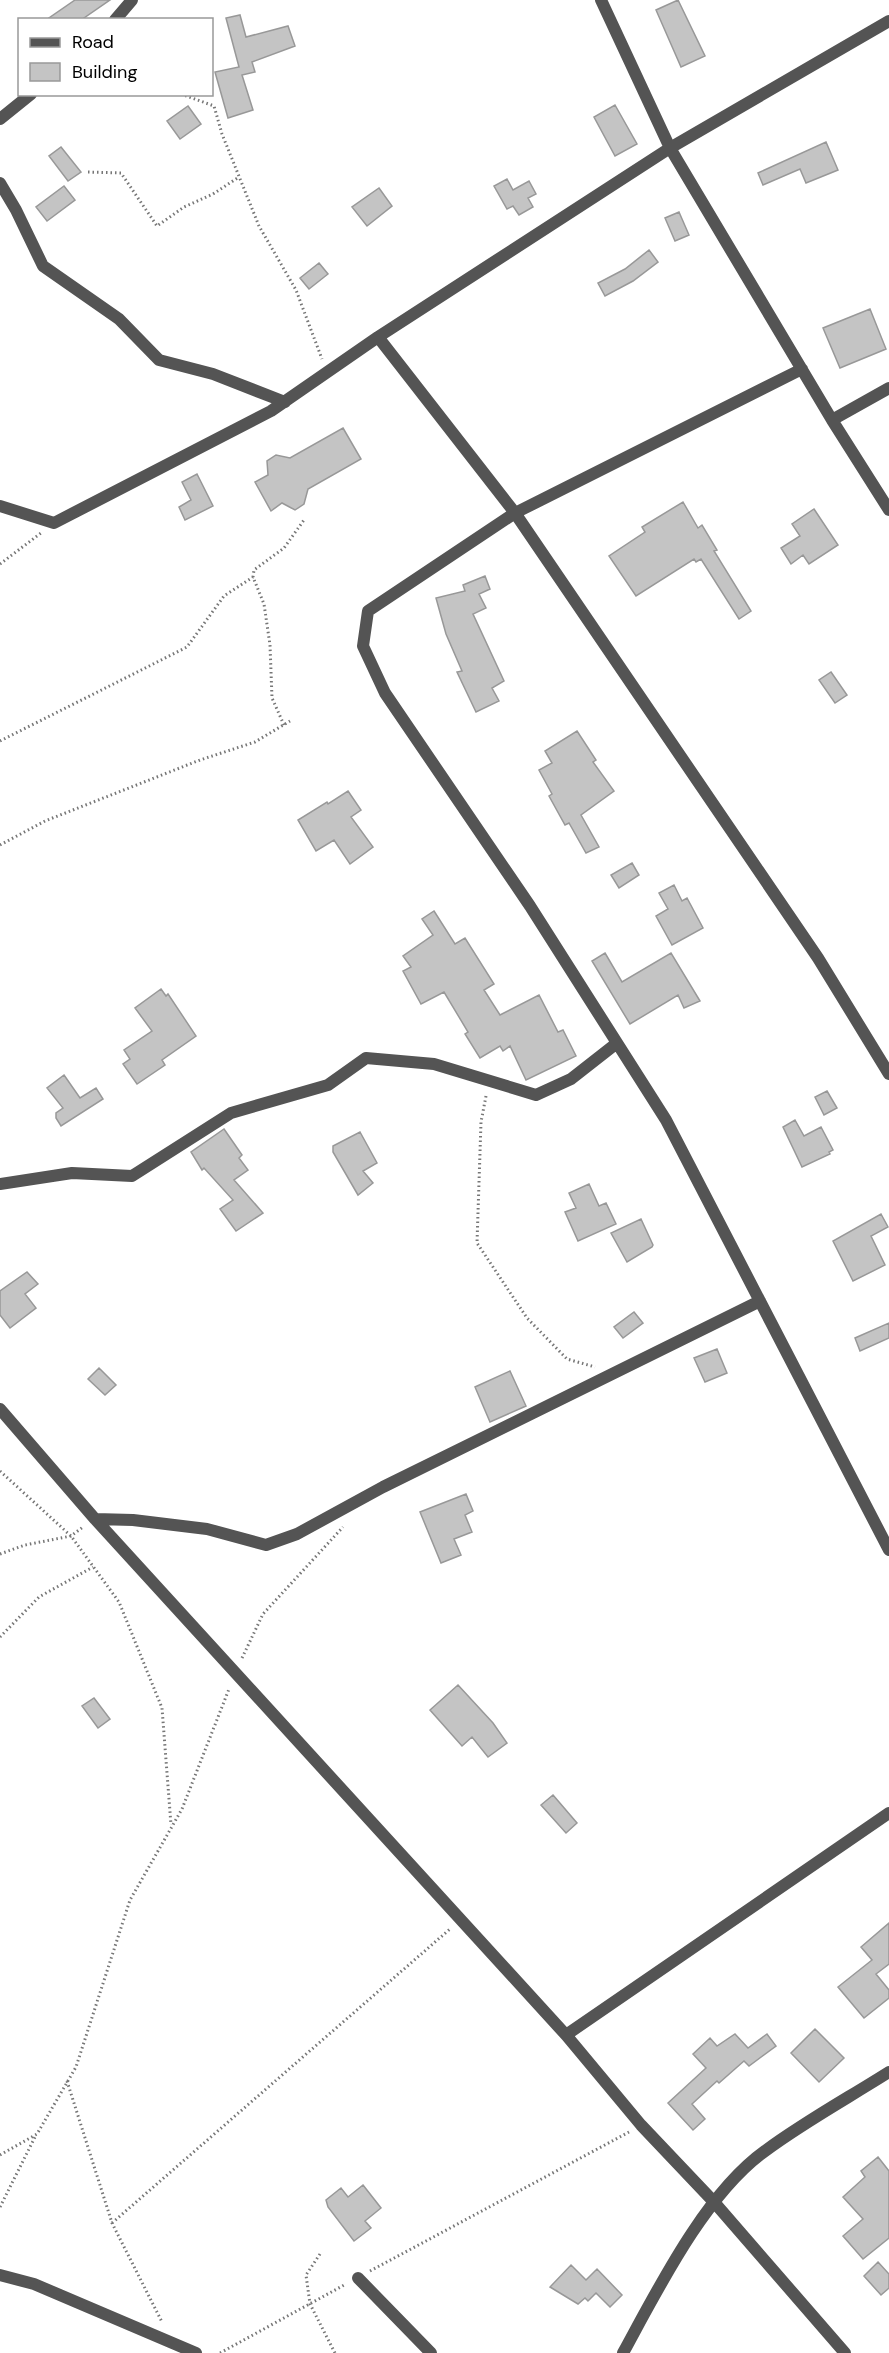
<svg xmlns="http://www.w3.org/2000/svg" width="889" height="2353" font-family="'DM Sans',sans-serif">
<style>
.building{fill:#c4c4c4;stroke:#989898;stroke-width:1.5}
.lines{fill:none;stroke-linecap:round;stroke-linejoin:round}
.path{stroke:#767676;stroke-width:3;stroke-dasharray:1.5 3;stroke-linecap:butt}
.minor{stroke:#545454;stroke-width:12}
</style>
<rect width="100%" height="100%" fill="#fff"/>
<path class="building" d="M75 0H110L81 20H46Z
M678 0 705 56 681 67 656 10Z
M240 15 246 37 288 26 295 46 252 62 255 72 242 75 253 110 228 118 215 72 239 67 226 18Z
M615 105 637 144 615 156 594 117Z
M188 106 201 124 180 139 167 121Z
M826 142 838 170 806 183 800 169 763 185 758 173Z
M61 147 81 172 68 181 49 156Z
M507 179 513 190 529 181 536 194 528 198 533 207 519 215 513 206 507 209 494 186Z
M64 186 75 200 47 221 36 207Z
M379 188 392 206 367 226 352 207Z
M679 212 689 235 675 241 665 218Z
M649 250 658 262 633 281 605 296 598 283 625 269Z
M319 263 328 274 309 289 300 278Z
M870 309 886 349 840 368 823 328Z
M343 428 361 459 308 489 304 504 295 510 282 503 271 511 255 482 268 475 267 461 276 455 290 458Z
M197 474 213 506 185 520 179 507 191 500 182 482Z
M683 502 698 528 702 525 717 550 714 551 751 611 739 619 701 559 696 562 694 559 636 596 609 556 645 532 642 527Z
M814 509 838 545 809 564 803 555 791 564 781 548 800 536 792 524Z
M485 576 490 589 479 594 486 608 473 614 504 681 492 688 499 701 476 712 457 672 462 671 446 634 436 598 465 591 463 585Z
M831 672 847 695 835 703 819 680Z
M577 731 596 760 593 762 614 791 581 815 599 847 586 853 569 823 565 825 549 796 552 794 539 770 552 763 545 751Z
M348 791 361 810 351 817 373 847 350 864 334 840 316 851 298 820 327 802 328 804Z
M632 863 639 875 619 888 611 875Z
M674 885 682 901 687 898 703 928 672 945 656 916 668 909 659 893Z
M434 911 455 944 465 938 494 984 484 990 500 1015 539 995 558 1032 563 1030 576 1056 526 1080 510 1046 503 1051 500 1046 480 1058 465 1034 468 1032 444 992 421 1004 403 971 411 967 403 956 433 935 422 919Z
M605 953 622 982 671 953 700 1001 684 1008 678 995 630 1024 592 961Z
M161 989 166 996 168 994 196 1036 162 1060 165 1065 137 1084 123 1064 130 1059 124 1050 152 1031 135 1008Z
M64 1075 80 1098 96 1088 103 1099 61 1126 56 1118V1113L63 1108 47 1088Z
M827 1091 837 1108 824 1115 815 1097Z
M795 1120 804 1136 821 1127 833 1150 829 1152 830 1154 802 1167 783 1127Z
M224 1129 242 1155 239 1158 248 1170 234 1180 263 1213 236 1231 220 1209 233 1200 204 1168 202 1170 191 1152Z
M360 1132 377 1163 363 1171 373 1183 358 1195 333 1152V1146Z
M589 1184 599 1206 606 1203 616 1224 578 1241 565 1212 576 1208 569 1193Z
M881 1214 888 1227 871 1236 885 1265 853 1281 833 1241Z
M641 1219 653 1245 652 1247 627 1262 611 1233Z
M27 1272 38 1284 25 1294 36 1308 10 1328 0 1315V1291Z
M634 1312 643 1323 623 1338 614 1327Z
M889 1323V1338L860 1351 855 1338Z
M717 1349 727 1373 705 1382 694 1358Z
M99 1368 116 1385 105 1395 88 1379Z
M510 1371 526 1406 490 1422 475 1387Z
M466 1494 473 1511 465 1515 472 1532 454 1539 461 1555 441 1563 420 1512Z
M458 1685 493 1723 507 1743 488 1757 472 1737 462 1746 430 1710Z
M94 1698 110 1719 98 1728 82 1706Z
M553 1795 577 1823 566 1833 541 1805Z
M889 1923V1964L876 1974 889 1990V1998L864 2018 838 1987 872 1960 861 1947Z
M815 2029 844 2058 819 2082 791 2053Z
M735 2034 748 2048 767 2034 776 2046 749 2066 744 2061 719 2083 717 2081 692 2104 705 2119 693 2130 668 2103 706 2068 693 2054 710 2038 717 2046Z
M878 2157 889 2171V2238L863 2259 843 2236 863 2219 843 2197 865 2177 861 2171Z
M363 2185 381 2208 365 2221 371 2228 354 2241 328 2207 326 2200 341 2188 348 2197Z
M878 2262 889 2274V2288L881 2295 864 2276Z
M571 2265 586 2280 597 2269 622 2295 610 2307 596 2293 588 2301 585 2298 578 2304 550 2287Z"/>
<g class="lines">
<path class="path" d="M181 94 214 106 222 134 259 226 296 290 322 359
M88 172 121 173 157 226 184 207 213 194 239 177
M0 564 41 533
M284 725 272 698 270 645 264 604 253 577 254 570 284 548 304 520
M0 741 187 647 224 596 253 577
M0 845 45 821 200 760 255 742 290 721
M486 1096 481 1122 477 1243 527 1318 567 1359 595 1367
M0 1471 71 1536 119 1602 162 1708 171 1825
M0 1554 25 1545 71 1536 83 1527
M0 1637 39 1597 93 1567
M242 1658 263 1614 343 1527
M67 2081 112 2223 162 2322
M0 2155 37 2134 76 2067 130 1900 182 1809 229 1689
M0 2207 36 2135
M112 2223 450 1929
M320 2254 306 2275 310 2304 335 2353
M370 2271 629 2132
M220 2353 346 2284"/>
<path class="minor" d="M601 0 670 148 832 420 889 510
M115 20 132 0
M0 119 31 94
M0 183 16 210 43 266 119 319 159 360 213 374 285 402
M378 337 515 513 818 958 889 1074
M802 369 515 513 368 611 363 646 385 693 530 906 666 1120 889 1550
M832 420 889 388
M0 506 54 523 271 411 378 337 670 148 889 21
M0 1184 72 1173 132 1176 231 1113 328 1085 366 1058 434 1064 536 1095 571 1079 617 1043
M0 1409 95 1519 566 2035 641 2125 714 2202 845 2353
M95 1519 133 1520 207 1529 266 1545 297 1534 383 1487 760 1301
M566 2035 889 1813
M0 2275 34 2284 196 2353
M358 2278 431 2353
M623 2353C658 2289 705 2194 765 2151 804 2122 848 2098 889 2072"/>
</g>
<rect x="18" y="18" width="195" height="78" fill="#ffffff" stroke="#999999" stroke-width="1.5"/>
<rect x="30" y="38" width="30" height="9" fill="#545454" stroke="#999999" stroke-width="1.5"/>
<text x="72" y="48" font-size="18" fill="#000000">Road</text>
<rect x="30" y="63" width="30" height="18" fill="#c4c4c4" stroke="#999999" stroke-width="1.5"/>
<text x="72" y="78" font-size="18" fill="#000000">Building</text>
</svg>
